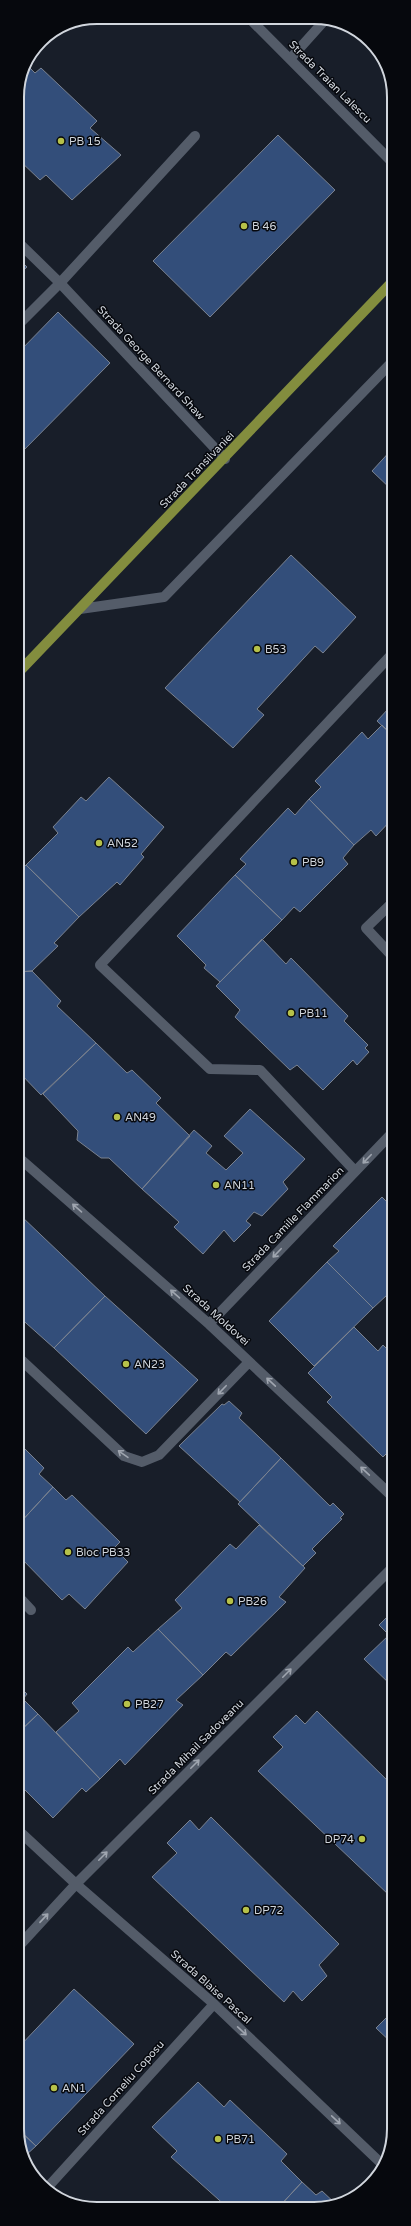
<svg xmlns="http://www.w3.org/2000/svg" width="411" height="2226" font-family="'Varela Round',sans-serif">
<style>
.building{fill:#334e7a;stroke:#7a8290}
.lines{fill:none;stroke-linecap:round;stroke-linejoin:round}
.minor{stroke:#545c69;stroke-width:10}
.major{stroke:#838d3e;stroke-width:10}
.oneway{stroke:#9fa5af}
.poi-dot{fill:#b6c149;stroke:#06080d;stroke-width:1.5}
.labels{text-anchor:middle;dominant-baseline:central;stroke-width:3;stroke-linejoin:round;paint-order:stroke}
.street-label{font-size:11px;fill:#d1d6dd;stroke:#06080d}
.poi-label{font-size:11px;fill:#d1d6dd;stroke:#06080d;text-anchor:start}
.rim{fill:none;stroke:#d1d6dd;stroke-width:2}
</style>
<rect width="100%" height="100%" fill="#181e29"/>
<path class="building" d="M25 63 35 73 41 68 97 121 90 128 121 155 72 200 46 175 40 180 17 158V92Z
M278 135 335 190 210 317 153 261Z
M17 257 27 267 17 276Z
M58 312 110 363 17 457V354Z
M393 448V491L372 471Z
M291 555 356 617 323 653 315 646 257 709 264 715 233 748 165 688Z
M389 708 394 712V737L377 721Z
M382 725 394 737V817L376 836 371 830 354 845 309 799 321 787 315 781 362 732 368 739Z
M109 777 164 827 141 854 144 857 120 885 117 882 79 917 26 865 58 833 53 827 81 797 86 801Z
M309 799 354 845 343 858 348 864 300 912 294 907 282 920 235 875 246 864 240 859 288 808 295 815Z
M26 865 79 917 54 943 58 946 32 971 17 972V874Z
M235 875 282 920 220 982 204 968 206 965 177 936Z
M262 939 286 964 291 958 348 1016 344 1021 368 1045 365 1048 369 1052 357 1065 353 1060 323 1090 297 1065 290 1070 235 1017 240 1010 216 986Z
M32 971 61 1001 57 1006 96 1043 41 1095 17 1070V972Z
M96 1043 127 1073 132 1070 161 1098 156 1103 190 1136 142 1189 109 1158H101L77 1140 78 1131 43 1094Z
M250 1109 305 1159 283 1182 288 1189 262 1216 254 1212 246 1221 251 1225 234 1242 224 1230 203 1254 174 1227 179 1222 142 1189 194 1130 212 1146 206 1153 226 1170 243 1153 224 1136Z
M394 1196V1297L392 1299 387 1295 373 1308 327 1262 339 1251 333 1246 382 1197 388 1203Z
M20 1215 105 1296 54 1348 17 1315V1217Z
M327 1262 373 1308 314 1366 269 1321Z
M105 1296 198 1380 146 1434 54 1348Z
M354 1327 378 1351 383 1345 394 1356V1456L389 1451 383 1457 327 1402 332 1397 308 1373Z
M229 1401 242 1413 239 1418 281 1458 240 1502 179 1446 222 1404 224 1405Z
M17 1441 44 1468 39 1474 53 1487 18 1525Z
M281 1458 330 1506 333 1503 344 1514 340 1518 342 1519 312 1549 316 1553 303 1566 238 1504Z
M53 1487 66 1500 72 1495 120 1542 114 1548 128 1562 85 1609 69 1594 62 1600 18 1555V1548L20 1546 18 1544V1525Z
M259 1525 305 1568 279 1597 286 1602 231 1656 226 1652 203 1675 158 1629 182 1608 175 1600 230 1544 236 1549Z
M394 1610V1688L364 1659 389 1635 379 1625Z
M158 1629 203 1675 176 1700 183 1705 125 1765 120 1759 100 1779 56 1732 79 1711 72 1703 128 1647 133 1652Z
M18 1685 27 1694 23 1699 38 1714 18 1733Z
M317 1711 394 1787V1891L390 1896 258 1771 283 1747 273 1737 296 1715 305 1724Z
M38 1714 100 1779 86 1792 82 1788 53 1818 18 1783V1733Z
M211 1817 339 1944 319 1965 327 1976 302 2001 293 1991 284 2002 152 1877 177 1853 167 1843 190 1820 199 1830Z
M74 1989 134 2044 36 2146 18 2129V2048Z
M394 2010V2045L376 2028Z
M198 2082 224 2107 230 2100 287 2154 281 2161 302 2182 278 2208H240L236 2204 232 2208H228L171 2157 177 2151 152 2127Z
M18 2129 36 2146 25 2156 18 2140Z
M302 2182 316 2195 322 2191 337 2205 325 2208H278Z"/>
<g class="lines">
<path class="minor" d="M250 19 393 163
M290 59 325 20
M17 241 60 283 225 459
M17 326 60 283 195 136
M80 609 164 597 393 361
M394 901 366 928 394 958
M17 1156 209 1324 394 1498
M355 1171 260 1070 210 1069 100 965 394 652
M209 1324 394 1131
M17 1356 124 1456 142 1462 159 1455 249 1362
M18 1596 31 1610
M18 1830 76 1884 214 2004 384 2166
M18 1947 76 1884 394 1566
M47 2188 214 2004"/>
<path class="major" d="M17 674 393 281"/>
</g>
<defs><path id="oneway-shaft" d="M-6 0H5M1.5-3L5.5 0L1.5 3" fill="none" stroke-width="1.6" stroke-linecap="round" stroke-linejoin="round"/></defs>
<g class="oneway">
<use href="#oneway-shaft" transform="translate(367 1159) rotate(134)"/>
<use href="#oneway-shaft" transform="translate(77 1208) rotate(-139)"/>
<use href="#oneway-shaft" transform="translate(277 1253) rotate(134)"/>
<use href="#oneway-shaft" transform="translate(175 1294) rotate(-139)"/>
<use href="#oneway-shaft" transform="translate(271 1382) rotate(-137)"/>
<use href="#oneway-shaft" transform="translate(222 1390) rotate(134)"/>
<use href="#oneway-shaft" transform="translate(123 1454) rotate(-145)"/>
<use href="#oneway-shaft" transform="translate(365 1471) rotate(-137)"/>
<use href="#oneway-shaft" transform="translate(287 1673) rotate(-45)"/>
<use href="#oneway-shaft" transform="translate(195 1764) rotate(-45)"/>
<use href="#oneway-shaft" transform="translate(103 1856) rotate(-45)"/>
<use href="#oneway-shaft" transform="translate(44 1918) rotate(-47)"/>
<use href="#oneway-shaft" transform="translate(242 2031) rotate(43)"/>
<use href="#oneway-shaft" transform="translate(336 2120) rotate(43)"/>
</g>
<g class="poi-dot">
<circle cx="61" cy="141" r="4"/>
<circle cx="244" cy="226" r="4"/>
<circle cx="257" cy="649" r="4"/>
<circle cx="99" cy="843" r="4"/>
<circle cx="294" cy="862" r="4"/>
<circle cx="291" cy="1013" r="4"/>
<circle cx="117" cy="1117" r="4"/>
<circle cx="216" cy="1185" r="4"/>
<circle cx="126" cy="1364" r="4"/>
<circle cx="68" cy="1552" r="4"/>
<circle cx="230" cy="1601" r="4"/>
<circle cx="127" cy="1704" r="4"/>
<circle cx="362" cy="1839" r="4"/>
<circle cx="246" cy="1910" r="4"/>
<circle cx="54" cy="2088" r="4"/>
<circle cx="218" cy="2139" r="4"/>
</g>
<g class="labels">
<g class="street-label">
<text transform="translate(330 82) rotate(45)">Strada Traian Lalescu</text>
<text transform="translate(151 363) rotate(47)">Strada George Bernard Shaw</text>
<text transform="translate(197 470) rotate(-46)">Strada Transilvaniei</text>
<text transform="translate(293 1219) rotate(-46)">Strada Camille Flammarion</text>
<text transform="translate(216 1315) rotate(42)">Strada Moldovei</text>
<text transform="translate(196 1747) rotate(-45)">Strada Mihail Sadoveanu</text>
<text transform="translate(211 1987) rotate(42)">Strada Blaise Pascal</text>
<text transform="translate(121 2088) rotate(-48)">Strada Corneliu Coposu</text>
</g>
<g class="poi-label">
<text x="69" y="141">PB 15</text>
<text x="252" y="226">B 46</text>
<text x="265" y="649">B53</text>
<text x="107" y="843">AN52</text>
<text x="302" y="862">PB9</text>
<text x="299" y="1013">PB11</text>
<text x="125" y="1117">AN49</text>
<text x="224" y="1185">AN11</text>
<text x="134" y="1364">AN23</text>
<text x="76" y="1552">Bloc PB33</text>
<text x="238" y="1601">PB26</text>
<text x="135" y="1704">PB27</text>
<text x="354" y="1839" text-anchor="end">DP74</text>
<text x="254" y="1910">DP72</text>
<text x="62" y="2088">AN1</text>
<text x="226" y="2139">PB71</text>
</g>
</g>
<path d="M0 0H411V2226H0ZM97 24H314A73 73 0 0 1 387 97V2129A73 73 0 0 1 314 2202H97A73 73 0 0 1 24 2129V97A73 73 0 0 1 97 24Z" fill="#06080d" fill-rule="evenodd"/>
<path class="rim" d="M97 24H314A73 73 0 0 1 387 97V2129A73 73 0 0 1 314 2202H97A73 73 0 0 1 24 2129V97A73 73 0 0 1 97 24Z"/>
</svg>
